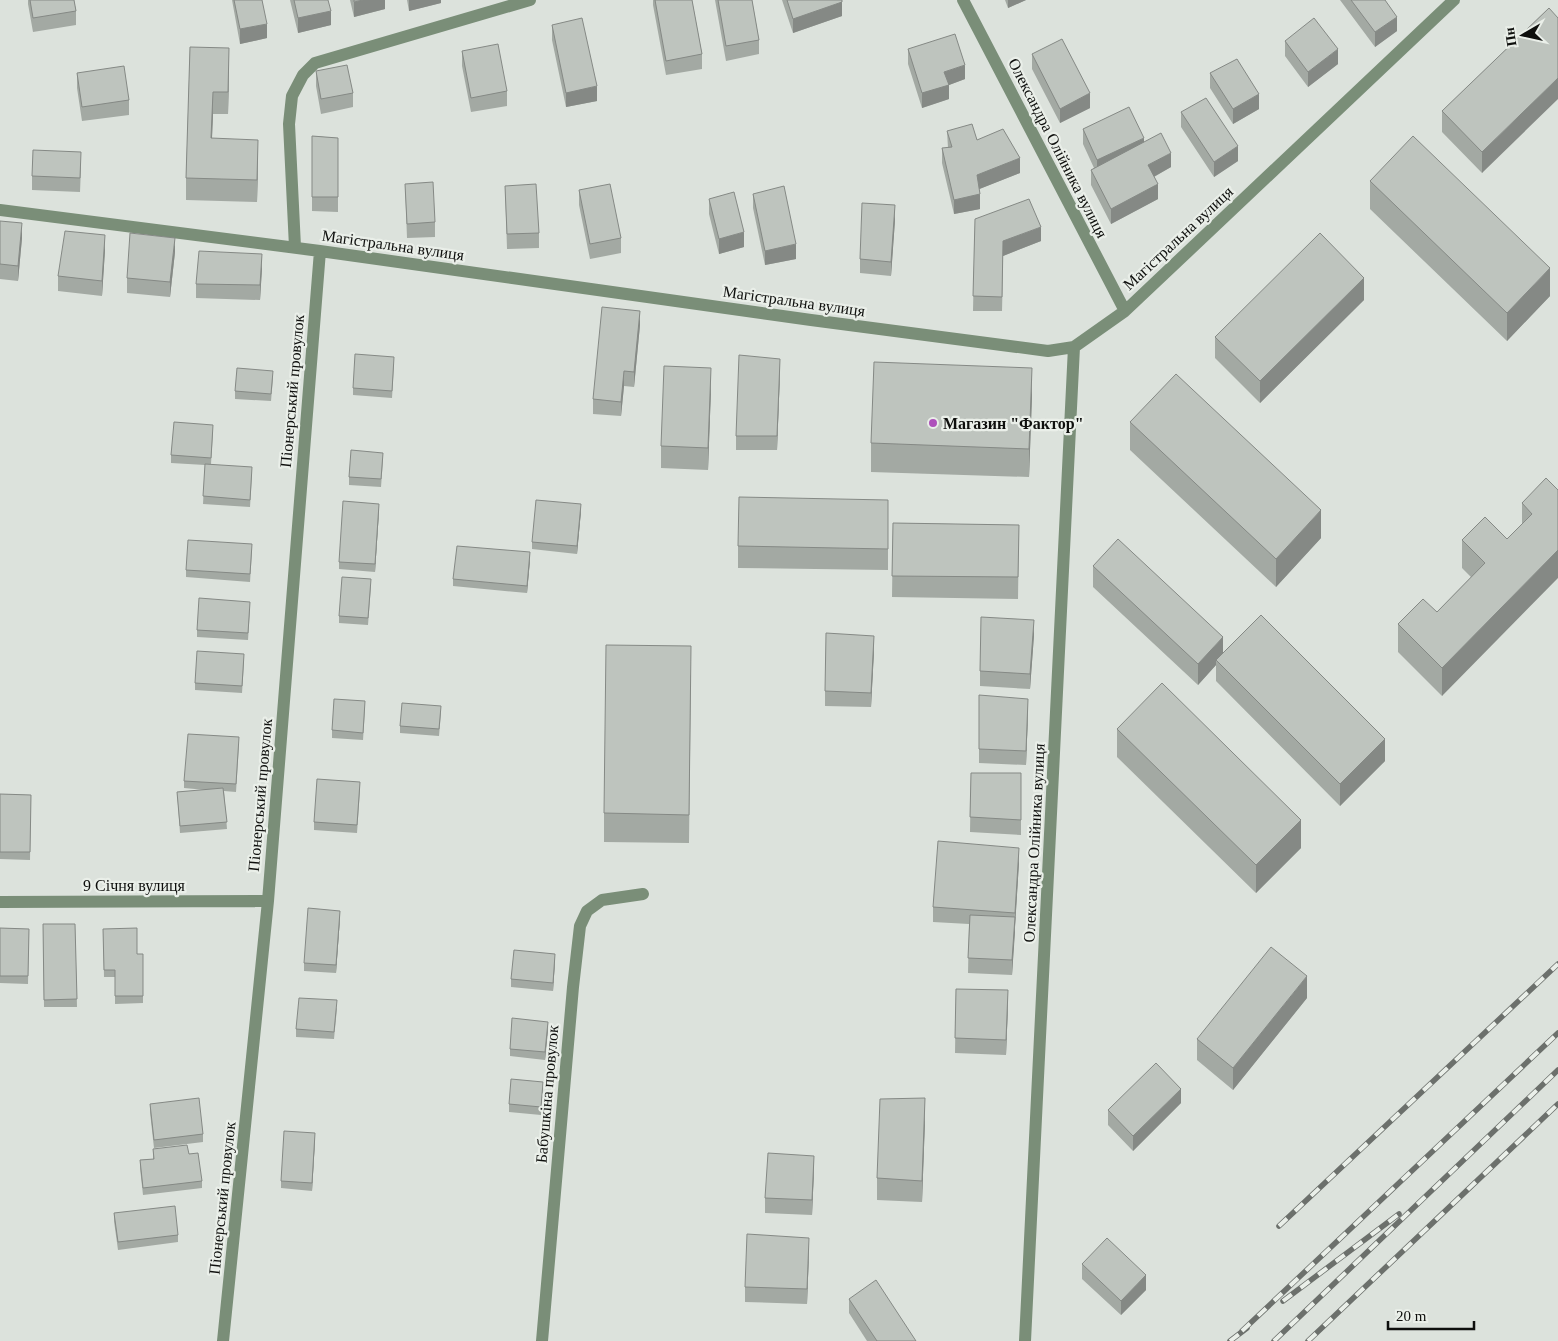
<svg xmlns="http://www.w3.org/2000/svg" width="1558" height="1341" font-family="'Times New Roman',serif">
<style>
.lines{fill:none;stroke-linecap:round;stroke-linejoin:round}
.street{stroke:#7a8e78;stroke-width:12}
.rail-casing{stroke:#6c706c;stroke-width:5.5}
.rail{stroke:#eaefe9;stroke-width:4;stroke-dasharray:11;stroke-linecap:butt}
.wall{fill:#a3a9a3}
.shaded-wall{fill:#858985}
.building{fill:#bec4be;stroke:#858985}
.poi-dot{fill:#ae51bb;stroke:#eaefe9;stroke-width:2}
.labels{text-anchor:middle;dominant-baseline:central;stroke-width:4.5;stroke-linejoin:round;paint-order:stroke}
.street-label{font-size:16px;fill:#0e0f0d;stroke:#eaefe9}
.poi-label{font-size:16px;font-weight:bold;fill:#0e0f0d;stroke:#eaefe9;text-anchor:start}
</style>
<rect width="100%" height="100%" fill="#dce2dc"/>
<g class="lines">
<path class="street" d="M963 0 1125 311
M0 210 320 251 811 320 1048 351 1074 347 1125 311 1454 0
M295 247 289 124 292 96 303 75 315 63 530 0
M0 902 268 901
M223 1341 268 901 320 251
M542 1341 573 987 580 926 587 911 602 900 643 894
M1025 1341 1074 347"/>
<defs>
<path id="rail" d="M1279 1226 1558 964
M1283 1301 1399 1214
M1242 1331 1558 1033
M1230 1341 1247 1328
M1274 1341 1558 1070
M1308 1341 1558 1104"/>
</defs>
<use href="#rail" class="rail-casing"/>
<use href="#rail" class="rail"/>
</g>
<path class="wall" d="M28 0H74L76 11V25L33 32 28 4Z
M232 0H262L267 38 240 44Z
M290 0H328L331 25 298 33Z
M350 0H385V9L354 17Z
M407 0H441V3L409 11Z
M653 0H692L702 54V69L666 75 653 5Z
M715 0H752L759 40V54L726 61Z
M782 0H842V16L793 33Z
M1005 0H1026L1008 8Z
M1340 0H1385L1397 31 1375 47Z
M1549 8 1482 173 1442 132V111Z
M552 25 597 101 566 107 552 40Z
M1285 41 1338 64 1308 87 1285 56Z
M190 47 229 70 228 114H213L212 138 258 162 257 202 186 200V178Z
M908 49 965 79 949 85V99L922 108 908 64Z
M462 51 507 91V106L471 112 462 66Z
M1032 54 1090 108 1060 123 1032 69Z
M316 71 353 93V107L321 114 316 86Z
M77 73 129 100V115L82 121 77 88Z
M1210 73 1259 109 1233 124 1210 88Z
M1181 112 1238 161 1214 177 1181 127Z
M1083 129 1144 142 1171 167 1154 177 1158 199 1111 224 1091 185V170L1094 168 1083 144Z
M947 131 977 140 1020 173 979 189 980 209 954 214 942 163V148H948Z
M312 136 338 138V212L312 211Z
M81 167 80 192 32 190V176Z
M1370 181 1550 296 1507 341 1370 209Z
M405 184 435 222V237L407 238Z
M505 186 539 233V248L507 249Z
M579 190 621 238V253L590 259 579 205Z
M753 194 796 259 765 265 753 208Z
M709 199 744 247 719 254 709 214Z
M975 219 1041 241 1003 256 1002 311H973Z
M895 220 891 276 860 273V259Z
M0 221 22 238 18 281 0 279Z
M105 250 102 296 58 291V276Z
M175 252 170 297 127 293V278Z
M262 268 260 300 196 298V284Z
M1364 300 1260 403 1215 358V337Z
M640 325 634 387 624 386 621 416 593 414V399Z
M394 364 392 398 353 395V388Z
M780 373 777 450H736V436Z
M273 378 271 401 235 399V391Z
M711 389 708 470 661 468V446Z
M1032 396 1029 477 871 472V443Z
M1130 422 1321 538 1276 587 1130 450Z
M213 432 211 464 252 475 250 507 203 504 205 465 171 463V455Z
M383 460 381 487 349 485V477Z
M1558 490 1442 696 1398 652V624L1437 612 1471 577 1462 568V540L1507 539 1522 525V503Z
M888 500V570L738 568V546Z
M379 511 375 572 339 569V562Z
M581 511 577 554 532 549V542Z
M893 523 1019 525 1018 599 892 597Z
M252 551 250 582 186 577V570Z
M530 560 527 593 453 586V579Z
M1093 566 1223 653 1385 761 1340 806 1216 681V665L1198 685 1093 587Z
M371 586 368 625 339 623V616Z
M250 609 248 640 197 637V630Z
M1034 635 1030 689 980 686V671Z
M874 651 871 707 825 706V691Z
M244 662 242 693 195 690V683Z
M691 674 689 843 604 842V813Z
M979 695 1028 714 1026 765 979 763Z
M365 709 363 740 332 738V730Z
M441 713 439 736 400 733V726Z
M1117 729 1301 848 1256 893 1117 757Z
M239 744 236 792 224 791 227 829 180 833 177 792 206 790 184 788V781Z
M971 773H1021V835L970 832Z
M360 790 357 833 314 830V822Z
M0 794 31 795 30 860 0 859Z
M1019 862 1012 975 968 973 969 924 933 922V907Z
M340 918 336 973 304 971V963Z
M43 924H75L77 1007H44Z
M0 928 29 929 28 984 0 983Z
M103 929 137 954H143V1003L115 1004V977H104Z
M555 961 553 991 511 987V979Z
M956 989 1008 1005 1006 1055 955 1053Z
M1307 998 1233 1090 1197 1060V1039Z
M337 1008 334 1039 296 1037V1029Z
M548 1029 545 1060 510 1056V1049Z
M543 1089 541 1115 509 1112V1104Z
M1181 1103 1133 1151 1108 1125V1110Z
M150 1104 203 1134V1142L154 1148 150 1112Z
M925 1120 922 1202 877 1200V1178Z
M315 1140 312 1191 281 1188V1181Z
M153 1149 202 1181V1188L143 1195 140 1168V1160L153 1159Z
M814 1170 812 1215 765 1213V1198Z
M114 1213 178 1235V1242L118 1250 114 1221Z
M809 1252 807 1304 745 1302V1287Z
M1082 1264 1146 1290 1121 1315 1082 1279Z
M849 1299 916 1341H867L849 1313Z"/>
<path class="shaded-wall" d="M363 0H385V9L354 17V2Z
M409 0H441V3L409 11Z
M1008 0H1026L1008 8Z
M842 2V16L793 33V19Z
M331 11V25L298 33V18Z
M1397 17V31L1375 47V32Z
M267 24V38L240 44V29Z
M229 48V70L228 114V92Z
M1338 49V64L1308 87V72Z
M965 65V79L949 85V99L922 108V93L944 72Z
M1558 78V99L1482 173V152Z
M597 86V101L566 107V93Z
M213 92V114L211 160V138Z
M1090 93V108L1060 123V109Z
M1259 94V109L1233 124V109Z
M1144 138V152L1097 174V160Z
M258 140V162L257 202V180Z
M1238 146V161L1214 177V162Z
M1171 153V167L1148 180V165Z
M1020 158V173L977 190V175Z
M1158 184V199L1111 224V209Z
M980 194V209L954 214V200Z
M895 205V220L891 276V262Z
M22 223V238L18 281V266Z
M1041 227V241L1003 256 1002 311 1003 241Z
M744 232V247L719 254V239Z
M105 235V250L102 296V281Z
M175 238V252L170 297V282Z
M796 244V259L765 265V251Z
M262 254V268L260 300V285Z
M1550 268V296L1507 341V313Z
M1364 278V300L1260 403V381Z
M640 311V325L634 387V372Z
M780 359V373L777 450V436Z
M711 368V389L708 470V448Z
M1032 368V396L1029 477V449Z
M624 371V386L621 416V402Z
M379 504V511L375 572V564Z
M581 504V511L577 554V546Z
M1321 510V538L1276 587V559Z
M1558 550V578L1442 696V668Z
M530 552V560L527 593V586Z
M1034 620V635L1030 689V674Z
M874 636V651L871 707V693Z
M1223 637V658L1216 660V665L1198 685V664Z
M1028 699V714L1026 765V751Z
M1385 739V761L1340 806V784Z
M1301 820V848L1256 893V865Z
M1019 848V862L1015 927V913Z
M340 911V918L336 973V965Z
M1015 917V932L1012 975V960Z
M555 954V961L553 991V983Z
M1307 976V998L1233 1090V1068Z
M1008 990V1005L1006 1055V1040Z
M548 1022V1029L545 1060V1052Z
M1181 1089V1103L1133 1151V1136Z
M925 1098V1120L922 1202V1181Z
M315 1133V1140L312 1191V1183Z
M814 1156V1170L812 1215V1200Z
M809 1238V1252L807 1304V1289Z
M1146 1275V1290L1121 1315V1301Z"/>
<path class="building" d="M30 0H74L76 11 33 18Z
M234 0H262L267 24 240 29Z
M294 0H328L331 11 298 18Z
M354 0H363L354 2Z
M655 0H692L702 54 666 61Z
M718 0H752L759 40 726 46Z
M787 0H842V2L793 19Z
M1351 0H1385L1397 17 1375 32Z
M1549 8 1558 18V78L1482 152 1442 111Z
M582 18 597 86 566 93 552 25Z
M1314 18 1338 49 1308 72 1285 41Z
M955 34 965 65 944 72 949 85 922 93 908 49Z
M1062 39 1090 93 1060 109 1032 54Z
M498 44 507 91 471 98 462 51Z
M190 47 229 48 228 92H213L211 138 258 140 257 180 186 178Z
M1237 59 1259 94 1233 109 1210 73Z
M347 65 353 93 321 99 316 71Z
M124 66 129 100 82 107 77 73Z
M1206 98 1238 146 1214 162 1181 112Z
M1129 107 1144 138 1097 160 1083 129Z
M972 124 977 140 1003 129 1020 158 977 175 980 194 954 200 942 148 952 147 947 131Z
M1161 133 1171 153 1148 165 1158 184 1111 209 1091 170Z
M312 136 338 138V197H312Z
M1413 136 1550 268 1507 313 1370 181Z
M33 150 81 152 80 178 32 176Z
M433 182 435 222 407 224 405 184Z
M536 184 539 233 507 234 505 186Z
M610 184 621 238 590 244 579 190Z
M784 186 796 244 765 251 753 194Z
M734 192 744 232 719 239 709 199Z
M1029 199 1041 227 1003 241 1002 297 973 296 975 219Z
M862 203 895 205 891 262 860 259Z
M0 221 22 223 18 266 0 264Z
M65 231 105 235 102 281 58 276Z
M130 233 175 238 170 282 127 278Z
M1320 233 1364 278 1260 381 1215 337Z
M199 251 262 254 260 285 196 284Z
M602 307 640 311 634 372 624 371 621 402 593 399Z
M355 354 394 357 392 391 353 388Z
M739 355 780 359 777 436H736Z
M874 362 1032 368 1029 449 871 443Z
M664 366 711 368 708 448 661 446Z
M237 368 273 371 271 394 235 391Z
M1176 374 1321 510 1276 559 1130 422Z
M174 422 213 425 211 458 171 455Z
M351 450 383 453 381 479 349 477Z
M205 464 252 467 250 500 203 496Z
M1546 478 1558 490V550L1442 668 1398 624 1423 599 1437 612 1485 563 1462 540 1485 517 1507 539 1532 514 1522 503Z
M739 497 888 500V549L738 546Z
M536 500 581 504 577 546 532 542Z
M343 501 379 504 375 564 339 562Z
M893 523 1019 525 1018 577 892 576Z
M1118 539 1223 637 1198 664 1093 566Z
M188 540 252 544 250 574 186 570Z
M457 546 530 552 527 586 453 579Z
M342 577 371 579 368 618 339 616Z
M199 598 250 602 248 633 197 630Z
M1261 615 1385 739 1340 784 1216 660Z
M981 617 1034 620 1030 674 980 671Z
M826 633 874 636 871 693 825 691Z
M606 645 691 646 689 815 604 813Z
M197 651 244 654 242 686 195 683Z
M1162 683 1301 820 1256 865 1117 729Z
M979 695 1028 699 1026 751 979 749Z
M334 699 365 701 363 733 332 730Z
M402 703 441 706 439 729 400 726Z
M188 734 239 737 236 784 184 781Z
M971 773H1021V820L970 817Z
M317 779 360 782 357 825 314 822Z
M223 788 227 822 180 826 177 792Z
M0 794 31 795 30 852H0Z
M938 841 1019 848 1015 913 933 907Z
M308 908 340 911 336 965 304 963Z
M970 915 1015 917 1012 960 968 958Z
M43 924H75L77 999 44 1000Z
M0 928 29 929 28 976H0Z
M137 928V954H143V996H115V970H104L103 929Z
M1271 947 1307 976 1233 1068 1197 1039Z
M514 950 555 954 553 983 511 979Z
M956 989 1008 990 1006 1040 955 1038Z
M299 998 337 1000 334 1032 296 1029Z
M512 1018 548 1022 545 1052 510 1049Z
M1156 1063 1181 1089 1133 1136 1108 1110Z
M511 1079 543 1082 541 1107 509 1104Z
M199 1098 203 1134 154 1140 150 1104Z
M925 1098 922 1181 877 1178 880 1099Z
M284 1131 315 1133 312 1183 281 1181Z
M187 1145 189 1154 198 1153 202 1181 143 1188 140 1160 154 1159 153 1149Z
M768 1153 814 1156 812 1200 765 1198Z
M175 1206 178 1235 118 1242 114 1213Z
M747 1234 809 1238 807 1289 745 1287Z
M1107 1238 1146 1275 1121 1301 1082 1264Z
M876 1280 916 1341H877L849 1299Z"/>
<circle class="poi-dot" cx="933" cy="423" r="5"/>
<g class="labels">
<g class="street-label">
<text transform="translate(1058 148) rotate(63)">Олександра Олійника вулиця</text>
<text transform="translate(1178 238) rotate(-43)">Магістральна вулиця</text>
<text transform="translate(393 245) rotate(8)">Магістральна вулиця</text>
<text transform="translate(794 301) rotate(8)">Магістральна вулиця</text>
<text transform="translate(292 391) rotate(-85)">Піонерський провулок</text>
<text transform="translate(260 795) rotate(-85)">Піонерський провулок</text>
<text transform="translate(1034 843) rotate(-87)">Олександра Олійника вулиця</text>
<text x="134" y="885">9 Січня вулиця</text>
<text transform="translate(547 1094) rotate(-85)">Бабушкіна провулок</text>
<text transform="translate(222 1198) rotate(-84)">Піонерський провулок</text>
</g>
<g class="poi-label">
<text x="943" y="423">Магазин "Фактор"</text>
</g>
</g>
<g transform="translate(1523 35) rotate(261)" stroke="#eaefe9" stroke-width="4" paint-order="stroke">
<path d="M0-4L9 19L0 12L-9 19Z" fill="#0e0f0d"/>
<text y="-8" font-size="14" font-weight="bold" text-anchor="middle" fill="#0e0f0d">Пн</text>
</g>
<path d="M1388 1321v8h86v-8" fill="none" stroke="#0e0f0d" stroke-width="2.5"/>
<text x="1396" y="1321" font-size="15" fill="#0e0f0d" stroke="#eaefe9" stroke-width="4" paint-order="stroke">20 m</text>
</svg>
